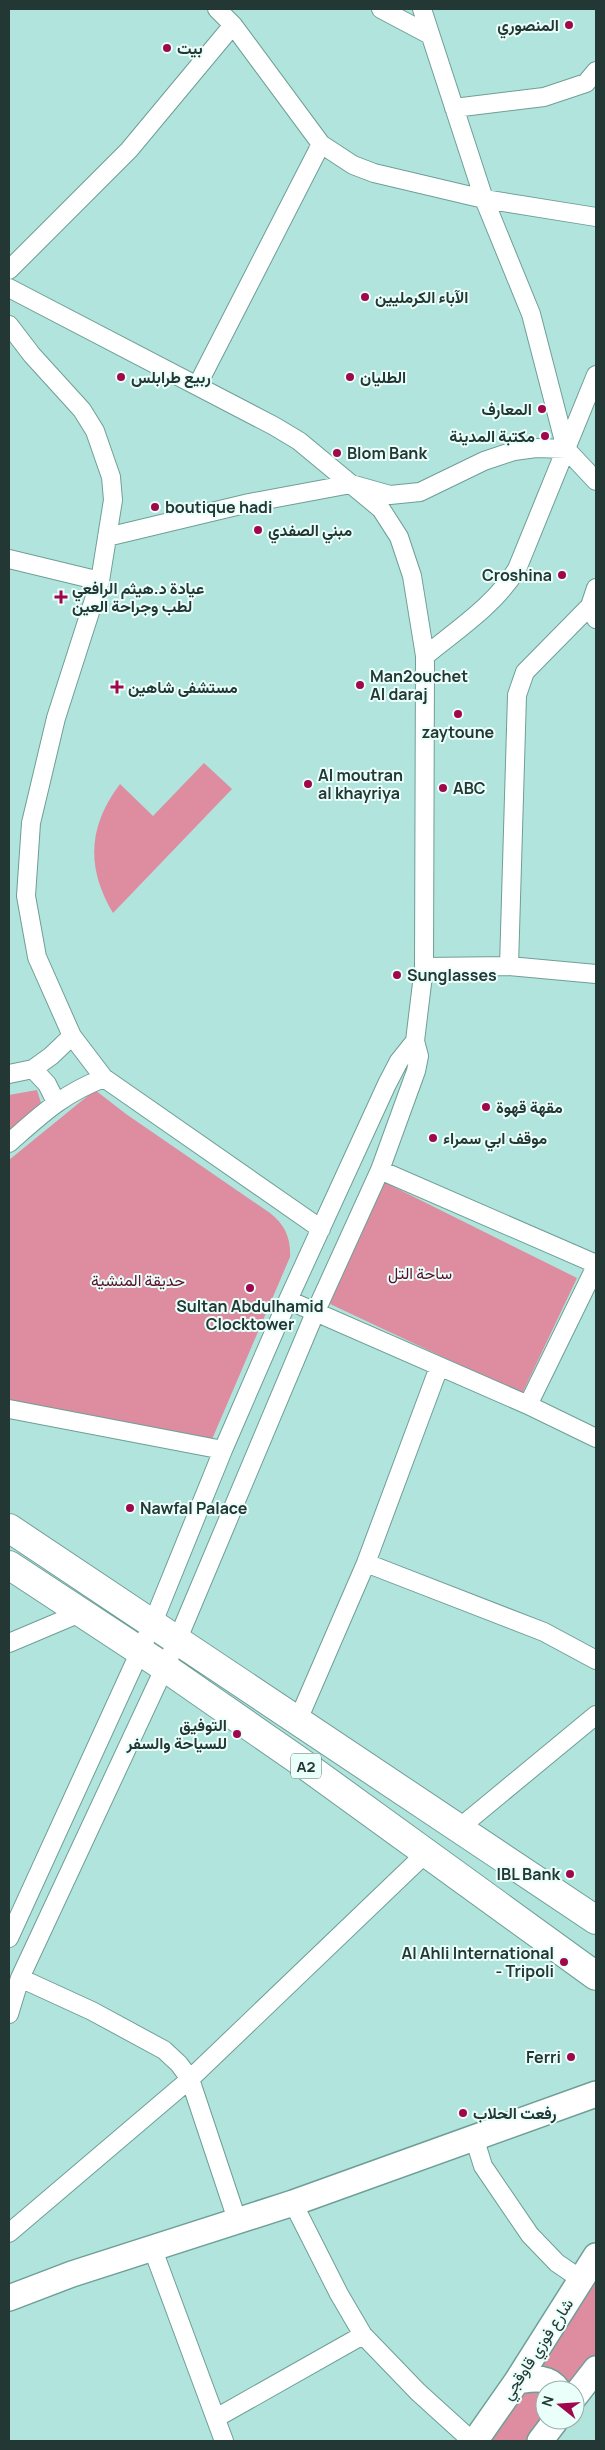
<svg xmlns="http://www.w3.org/2000/svg" width="605" height="2450" font-family="Manrope,Vazirmatn,sans-serif">
<style>
.green{fill:#de8ca0}
.lines{fill:none;stroke-linecap:round;stroke-linejoin:round}
.street-casing{stroke:#6e9f97;stroke-width:20}
.secondary-casing{stroke:#6e9f97;stroke-width:28}
.highway-casing{stroke:#6e9f97;stroke-width:30}
.street{stroke:#fff;stroke-width:18}
.secondary{stroke:#fff;stroke-width:25}
.highway{stroke:#fff;stroke-width:28}
.poi-dot{fill:#a0074c;stroke:#eafefa;stroke-width:2}
.labels{text-anchor:middle;dominant-baseline:central;stroke-width:4;stroke-linejoin:round;paint-order:stroke}
.shield{fill:#eafefa;stroke:#5f736f;stroke-width:1}
.shield-label{font-size:15px;font-weight:bold;fill:#233734}
.poi-label{font-size:16px;font-weight:bold;fill:#233734;stroke:#eafefa;text-anchor:start}
.park-label{font-size:16px;fill:#5a102b;stroke:#eafefa}
.street-label{font-size:16px;fill:#233734;stroke:#eafefa}
</style>
<rect width="100%" height="100%" fill="#b1e4dc"/>
<path class="green" d="M204 763 232 789 113 913C86 868 88 826 120 784L153 816Z
M37 1090 41 1103 9 1132V1095Z
M95 1090 126 1114 270 1213C285 1225 291 1238 290 1257L210 1444 9 1406V1160Z
M382 1181 577 1278 522 1394 330 1304Z
M596 2282V2378L545 2390 546 2441H477L557 2341Z"/>
<g class="lines">
<defs>
<path id="street" d="M217 9 233 25 321 144 353 165 374 173 484 199 596 217
M381 9 430 35
M422 9 484 199 531 314 566 449 596 481
M454 108 544 97 586 83 596 71
M9 270 129 150 233 25
M9 288 274 426 299 441 381 509 399 537 412 576 425 656 424 967 415 1041 419 1056 416 1071 380 1170 315 1313 177 1641 20 1978 9 2014
M9 325 32 355 82 410 95 431 111 477 113 500 100 581 56 718 31 823 26 896 37 957 72 1036 104 1078 321 1229
M197 386 321 144
M107 537 249 503 351 484 390 495 420 492 484 461 514 451 536 448 566 449
M9 559 100 581
M596 588 590 606 596 619
M425 656C458 629 495 605 517 569L596 375
M509 966 517 695 525 672 590 606
M424 967 509 966 596 974
M33 1069 47 1084 56 1102
M9 1074 33 1069 51 1056 72 1036
M9 1143C41 1115 62 1094 104 1078
M380 1170 596 1264
M288 1300 528 1405 596 1438
M528 1405 596 1266
M9 1409 223 1450
M366 1563 544 1632 596 1660
M9 1643 80 1613
M298 1720 366 1563 439 1367
M458 1829 596 1715
M9 1938 152 1625 223 1450 288 1300 387 1084 399 1061 415 1041
M20 1978 92 2011 164 2050 179 2064 190 2079 237 2220
M474 2137 483 2166 530 2235 557 2263 582 2280
M293 2203 339 2294 363 2335 418 2392 472 2441
M9 2233 190 2079 426 1853
M152 2247 224 2441
M216 2418 363 2335"/>
<path id="secondary" d="M9 2298 72 2274 293 2203 596 2094
M517 2381C532 2379 548 2375 558 2390
M575 2396 596 2369
M475 2441 517 2381 596 2256
M540 2441 556 2420"/>
<path id="highway" d="M9 1528 596 1920
M9 1565 164 1667 298 1760 596 1976"/>
</defs>
<use href="#street" class="street-casing"/>
<use href="#secondary" class="secondary-casing"/>
<use href="#highway" class="highway-casing"/>
<use href="#street" class="street"/>
<use href="#secondary" class="secondary"/>
<use href="#highway" class="highway"/>
</g>
<g class="poi-dot">
<circle cx="569" cy="25" r="5"/>
<circle cx="167" cy="48" r="5"/>
<circle cx="365" cy="297" r="5"/>
<circle cx="121" cy="377" r="5"/>
<circle cx="350" cy="377" r="5"/>
<circle cx="542" cy="409" r="5"/>
<circle cx="545" cy="436" r="5"/>
<circle cx="337" cy="453" r="5"/>
<circle cx="155" cy="507" r="5"/>
<circle cx="258" cy="530" r="5"/>
<circle cx="562" cy="575" r="5"/>
<path d="M58.5 589.5h5v5h5v5h-5v5h-5v-5h-5v-5h5z"/>
<circle cx="360" cy="685" r="5"/>
<path d="M114.5 679.5h5v5h5v5h-5v5h-5v-5h-5v-5h5z"/>
<circle cx="458" cy="714" r="5"/>
<circle cx="308" cy="784" r="5"/>
<circle cx="443" cy="788" r="5"/>
<circle cx="397" cy="975" r="5"/>
<circle cx="486" cy="1107" r="5"/>
<circle cx="433" cy="1138" r="5"/>
<circle cx="250" cy="1288" r="5"/>
<circle cx="130" cy="1508" r="5"/>
<circle cx="237" cy="1734" r="5"/>
<circle cx="570" cy="1874" r="5"/>
<circle cx="564" cy="1962" r="5"/>
<circle cx="571" cy="2057" r="5"/>
<circle cx="463" cy="2113" r="5"/>
</g>
<g class="labels">
<rect class="shield" x="291" y="1753.5" width="30" height="25" rx="4"/>
<g class="shield-label">
<text x="306" y="1766">A2</text>
</g>
<g class="poi-label">
<text x="559" y="25" text-anchor="end">المنصوري</text>
<text x="177" y="48">بيت</text>
<text x="375" y="297">الآباء الكرمليين</text>
<text x="131" y="377">ربيع طرابلس</text>
<text x="360" y="377">الطليان</text>
<text x="532" y="409" text-anchor="end">المعارف</text>
<text x="535" y="436" text-anchor="end">مكتبة المدينة</text>
<text x="347" y="453">Blom Bank</text>
<text x="165" y="507">boutique hadi</text>
<text x="268" y="530">مبني الصفدي</text>
<text x="552" y="575" text-anchor="end">Croshina</text>
<text x="72" y="588">عيادة د.هيثم الرافعي<tspan x="72" dy="18">لطب وجراحة العين</tspan></text>
<text x="370" y="676">Man2ouchet<tspan x="370" dy="18">Al daraj</tspan></text>
<text x="128" y="687">مستشفى شاهين</text>
<text x="458" y="732" text-anchor="middle">zaytoune</text>
<text x="318" y="775">Al moutran<tspan x="318" dy="18">al khayriya</tspan></text>
<text x="453" y="788">ABC</text>
<text x="407" y="975">Sunglasses</text>
<text x="496" y="1107">مقهة قهوة</text>
<text x="443" y="1138">موقف ابي سمراء</text>
<text x="250" y="1306" text-anchor="middle">Sultan Abdulhamid<tspan x="250" dy="18">Clocktower</tspan></text>
<text x="140" y="1508">Nawfal Palace</text>
<text x="227" y="1725" text-anchor="end">التوفيق<tspan x="227" dy="18">للسياحة والسفر</tspan></text>
<text x="560" y="1874" text-anchor="end">IBL Bank</text>
<text x="554" y="1953" text-anchor="end">Al Ahli International<tspan x="554" dy="18">- Tripoli</tspan></text>
<text x="561" y="2057" text-anchor="end">Ferri</text>
<text x="473" y="2113">رفعت الحلاب</text>
</g>
<g class="park-label">
<text x="420" y="1273">ساحة التل</text>
<text x="138" y="1280">حديقة المنشية</text>
</g>
<g class="street-label">
<text transform="translate(537 2349) rotate(-57)">شارع فوزي قاوقجي</text>
</g>
</g>
<rect width="605" height="2450" fill="none" stroke="#233734" stroke-width="20"/>
<g transform="translate(560 2405) rotate(287)"><circle r="24" fill="#eafefa" stroke="#9aaeab"/>
<path d="M0-4L9 19L0 12L-9 19Z" fill="#a0074c"/>
<text y="-8" font-size="14" font-weight="bold" text-anchor="middle" fill="#233734">N</text>
</g>
</svg>
